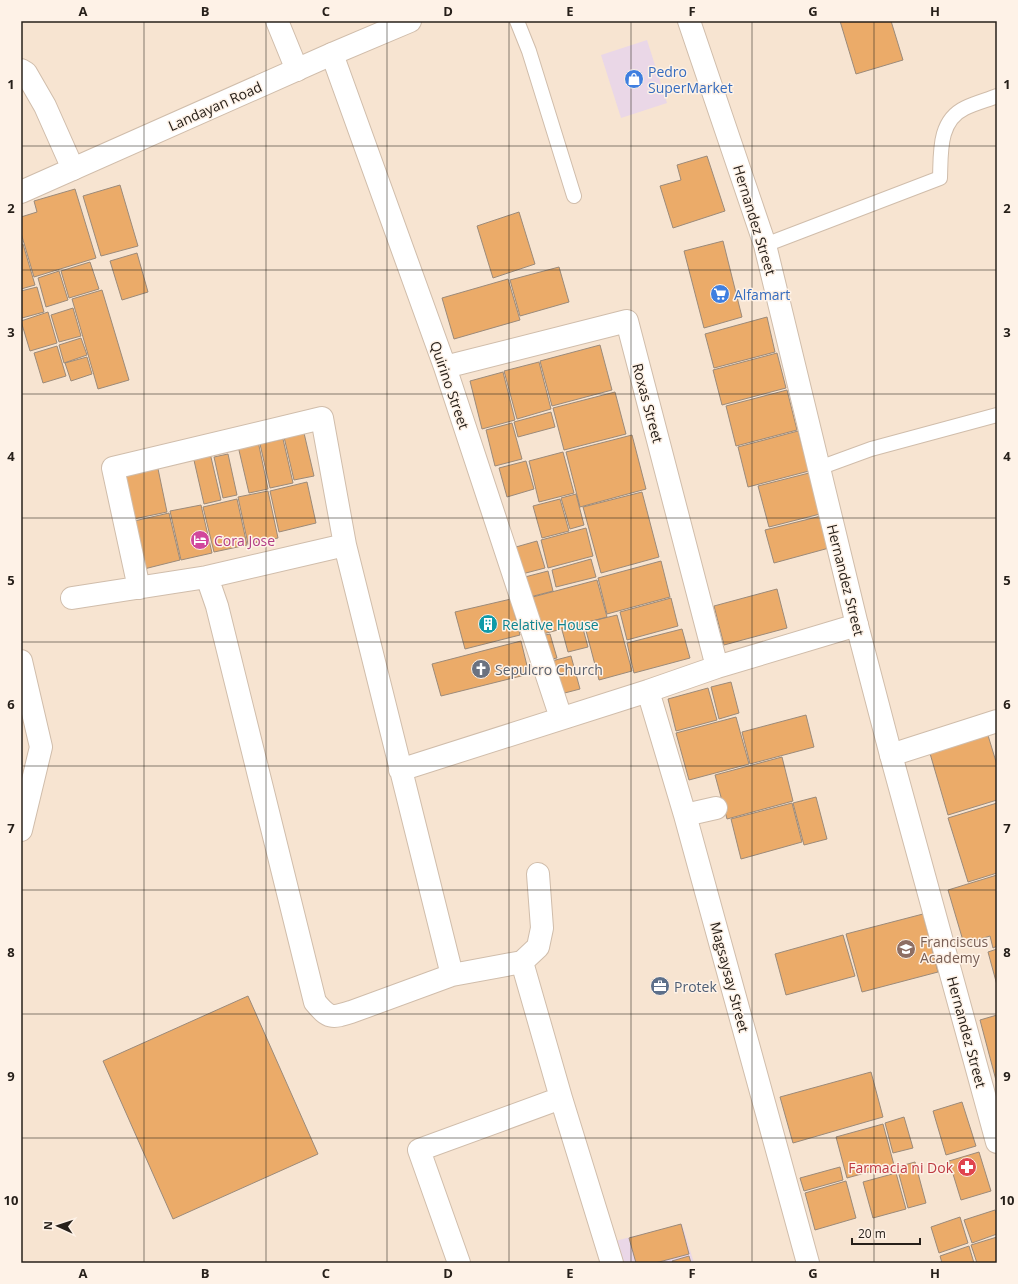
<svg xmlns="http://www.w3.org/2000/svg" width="1018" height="1284" font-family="'Open Sans',sans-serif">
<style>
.commercial{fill:#ead7e7}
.building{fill:#ebab69;stroke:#9c8a79}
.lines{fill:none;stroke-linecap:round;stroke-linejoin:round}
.service-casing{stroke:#d0bdab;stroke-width:16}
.minor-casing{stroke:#d0bdab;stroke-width:24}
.tertiary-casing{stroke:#d0bdab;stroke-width:24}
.service{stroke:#fff;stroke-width:14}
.minor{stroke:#fff;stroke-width:22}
.tertiary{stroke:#fff;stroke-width:22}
.grid{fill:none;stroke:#27201a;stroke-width:1;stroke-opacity:0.55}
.labels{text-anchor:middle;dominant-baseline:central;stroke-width:3;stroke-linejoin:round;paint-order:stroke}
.shop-label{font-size:14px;fill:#366cbe;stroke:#fef2e7;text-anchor:start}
.street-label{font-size:14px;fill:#27201a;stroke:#fef2e7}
.hotel-label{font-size:14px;fill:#b23c85;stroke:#fef2e7;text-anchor:start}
.culture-label{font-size:14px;fill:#0d838f;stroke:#fef2e7;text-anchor:start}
.worship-label{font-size:14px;fill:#5b616d;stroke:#fef2e7;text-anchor:start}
.education-label{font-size:14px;fill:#785e54;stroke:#fef2e7;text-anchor:start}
.service-label{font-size:14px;fill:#4e5e75;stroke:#fef2e7;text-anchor:start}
.health-label{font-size:14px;fill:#be3a42;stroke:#fef2e7;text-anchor:end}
.neatline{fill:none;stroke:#27201a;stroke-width:1.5}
.grid-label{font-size:13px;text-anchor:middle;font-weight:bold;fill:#27201a}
</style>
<rect width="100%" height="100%" fill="#f7e4d1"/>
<path class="commercial" d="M647 40 667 103 621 118 601 55Z
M682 1224 694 1263H622L615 1241Z"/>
<path class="building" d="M840 21H891L903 60 856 74Z
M707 156 725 211 673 228 660 186 681 180 677 165Z
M120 185 138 246 101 256 83 196Z
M75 189 96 258 34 277 21 233V217L37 212 34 201Z
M519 212 535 264 493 278 477 226Z
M723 241 742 317 704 328 684 251Z
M23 244 35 285 21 289V245Z
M137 253 148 292 122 300 110 261Z
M90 262 99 289 69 298 61 271Z
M559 267 569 302 520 316 510 280Z
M59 271 68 300 46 307 38 278Z
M508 279 520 320 454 339 442 298Z
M37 287 44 312 22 318 21 314V291Z
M102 290 129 380 98 389 72 299Z
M73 308 81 336 59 342 51 315Z
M48 312 57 343 30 351 21 321Z
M767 317 775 352 714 368 705 334Z
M81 338 87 355 64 363 59 345Z
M600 345 612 390 552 406 540 361Z
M57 346 66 376 43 383 34 353Z
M777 353 786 388 722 405 713 370Z
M87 357 92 374 71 381 65 363Z
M539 362 551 409 517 419 504 371Z
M503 372 515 420 482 429 470 381Z
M787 390 797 430 736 446 726 406Z
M615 392 626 434 564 450 553 408Z
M551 412 555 427 518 437 514 422Z
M512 423 522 459 495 466 486 430Z
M798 431 809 471 748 487 738 447Z
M304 433 314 476 294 480 284 437Z
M632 435 646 489 580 507 566 452Z
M283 439 293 483 270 488 260 444Z
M258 441 268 489 249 493 238 446Z
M563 452 574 493 539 502 529 461Z
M210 453 221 500 204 504 193 456Z
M228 454 237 495 223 498 214 457Z
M526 461 534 489 507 497 499 468Z
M157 464 167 512 129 520 119 472Z
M809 473 820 514 769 527 758 486Z
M307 482 316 523 279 532 270 491Z
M268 491 278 538 248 544 238 497Z
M642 492 659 557 601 573 583 507Z
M576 494 584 525 570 529 561 498Z
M237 499 247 545 214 552 203 507Z
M560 499 569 531 542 538 533 506Z
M201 505 212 553 181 560 170 511Z
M169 513 180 560 140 570 130 522Z
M821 516 829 548 774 563 765 530Z
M586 528 593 556 548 568 541 540Z
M537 541 545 568 522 574 516 547Z
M591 559 596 577 556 587 552 570Z
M661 561 670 597 607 614 598 578Z
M548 571 553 591 530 597 525 577Z
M597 580 607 617 539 635 529 598Z
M777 589 787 628 724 645 714 606Z
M671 598 678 626 627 640 620 612Z
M511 599 520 635 465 649 455 612Z
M617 615 632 671 599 680 584 623Z
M582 625 588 647 568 652 562 630Z
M682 629 690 658 634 673 627 643Z
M550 634 557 658 547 660 541 636Z
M521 641 529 674 441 696 432 664Z
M571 656 580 689 557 695 548 662Z
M731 682 739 713 719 719 711 687Z
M708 688 717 720 676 731 668 699Z
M806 715 814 747 750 764 742 732Z
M736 717 749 764 689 780 676 733Z
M987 732 997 765V800L948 815 929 750Z
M782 757 793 801 727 819 715 775Z
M816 797 827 839 804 845 793 803Z
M792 803 802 842 741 859 731 819Z
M997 803V873L968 882 948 818Z
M997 875V946L993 948 990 936 964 944 948 890Z
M923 914 938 972 862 992 846 934Z
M843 935 855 976 786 995 775 954Z
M997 949V985L988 952Z
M248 996 318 1154 173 1219 103 1061Z
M997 1015V1084L980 1020Z
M871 1072 883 1117 793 1143 780 1097Z
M962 1102 976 1146 946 1155 933 1111Z
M904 1117 913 1148 893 1153 885 1123Z
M883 1124 894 1165 847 1178 836 1137Z
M979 1152 991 1191 961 1200 949 1161Z
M915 1162 926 1203 908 1208 897 1167Z
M840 1167 843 1180 804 1191 800 1178Z
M896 1173 906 1209 873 1218 863 1182Z
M846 1181 856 1218 815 1230 805 1193Z
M995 1210 997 1216V1234L972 1243 964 1220Z
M960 1217 968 1243 939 1253 931 1227Z
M681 1224 689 1254 655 1263H636L629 1238Z
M997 1237V1263H977L971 1245Z
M969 1246 974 1263H942L940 1256Z
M689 1256 691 1263H673L672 1261Z"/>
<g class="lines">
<defs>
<path id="service" d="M517 21 529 51 574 196
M765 245 940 178C941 153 938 121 965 108 975 103 987 100 997 96
M819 468 871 449 997 415"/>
<path id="minor" d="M277 21 297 70
M332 54 445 367 561 718
M21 70 26 73 45 106 73 169
M445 367 627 321 717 667
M345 545 207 577 217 606 315 1002C329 1019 332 1018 351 1012L452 975 522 962
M139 588 113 468 322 418 345 545 452 975
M72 598 207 577
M21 661 41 747 21 830
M648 691 685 815 808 1263
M891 755 997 721
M400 770 648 691 717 667 857 625
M685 815 716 808
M538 874 542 928 538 947 522 962 561 1098 612 1263
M459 1263 419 1150 561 1098"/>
<path id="tertiary" d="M689 21 765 245 857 625 891 755 997 1142
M21 192 332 54 410 21"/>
</defs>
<use href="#service" class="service-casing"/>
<use href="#minor" class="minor-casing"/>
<use href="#tertiary" class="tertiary-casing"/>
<use href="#service" class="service"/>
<use href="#minor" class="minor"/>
<use href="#tertiary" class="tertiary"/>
</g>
<path class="grid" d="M144 21V1263M266 21V1263M387 21V1263M509 21V1263M631 21V1263M752 21V1263M874 21V1263M21 146H997M21 270H997M21 394H997M21 518H997M21 642H997M21 766H997M21 890H997M21 1014H997M21 1138H997"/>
<defs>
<symbol id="shop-disc" viewBox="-11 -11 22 22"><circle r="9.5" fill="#3f7fe0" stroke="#fef2e7"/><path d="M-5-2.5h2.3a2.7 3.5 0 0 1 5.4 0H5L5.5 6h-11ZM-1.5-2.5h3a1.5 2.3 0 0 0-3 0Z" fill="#fff"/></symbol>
<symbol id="supermarket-disc" viewBox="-11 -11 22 22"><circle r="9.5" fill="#3f7fe0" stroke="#fef2e7"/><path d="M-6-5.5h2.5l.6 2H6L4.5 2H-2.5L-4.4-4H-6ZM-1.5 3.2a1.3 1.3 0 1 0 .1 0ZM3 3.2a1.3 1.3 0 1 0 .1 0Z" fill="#fff"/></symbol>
<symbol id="hotel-disc" viewBox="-11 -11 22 22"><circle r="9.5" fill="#d1479c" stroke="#fef2e7"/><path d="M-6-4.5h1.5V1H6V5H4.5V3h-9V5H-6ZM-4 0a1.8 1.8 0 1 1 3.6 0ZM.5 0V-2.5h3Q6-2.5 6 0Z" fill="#fff"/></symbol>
<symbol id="building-disc" viewBox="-11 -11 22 22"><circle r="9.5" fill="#0f9aa8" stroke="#fef2e7"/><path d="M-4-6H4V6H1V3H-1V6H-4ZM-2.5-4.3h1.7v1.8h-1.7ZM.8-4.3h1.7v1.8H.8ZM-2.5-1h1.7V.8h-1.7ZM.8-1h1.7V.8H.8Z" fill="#fff"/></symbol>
<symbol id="church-disc" viewBox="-11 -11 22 22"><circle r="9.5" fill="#6b7280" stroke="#fef2e7"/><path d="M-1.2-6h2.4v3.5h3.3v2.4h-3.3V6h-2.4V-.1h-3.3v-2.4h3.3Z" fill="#fff"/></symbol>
<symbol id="school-disc" viewBox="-11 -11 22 22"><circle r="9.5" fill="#8d6e63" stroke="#fef2e7"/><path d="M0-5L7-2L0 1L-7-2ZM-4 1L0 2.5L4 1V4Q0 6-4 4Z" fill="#fff"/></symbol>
<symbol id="office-disc" viewBox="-11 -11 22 22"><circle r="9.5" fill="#5c6f8a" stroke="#fef2e7"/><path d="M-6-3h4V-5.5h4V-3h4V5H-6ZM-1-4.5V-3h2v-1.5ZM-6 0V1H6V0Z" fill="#fff"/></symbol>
<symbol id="pharmacy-disc" viewBox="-11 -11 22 22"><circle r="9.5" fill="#e0444e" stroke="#fef2e7"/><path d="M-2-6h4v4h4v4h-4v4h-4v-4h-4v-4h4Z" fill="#fff"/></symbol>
</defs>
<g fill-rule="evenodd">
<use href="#shop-disc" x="623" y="68" width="22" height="22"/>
<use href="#supermarket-disc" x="709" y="283" width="22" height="22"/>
<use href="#hotel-disc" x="189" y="529" width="22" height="22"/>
<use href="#building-disc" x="477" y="613" width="22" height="22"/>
<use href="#church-disc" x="470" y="658" width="22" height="22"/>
<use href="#school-disc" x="895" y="938" width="22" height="22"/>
<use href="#office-disc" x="649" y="975" width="22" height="22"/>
<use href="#pharmacy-disc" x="956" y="1156" width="22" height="22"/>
</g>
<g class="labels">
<g class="shop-label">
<text x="648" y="71">Pedro<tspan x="648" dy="16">SuperMarket</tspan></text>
<text x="734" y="294">Alfamart</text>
</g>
<g class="street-label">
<text transform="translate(215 106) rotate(-24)">Landayan Road</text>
<text transform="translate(755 220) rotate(73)">Hernandez Street</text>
<text transform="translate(450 385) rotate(71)">Quirino Street</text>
<text transform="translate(648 403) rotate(75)">Roxas Street</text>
<text transform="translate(846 580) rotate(76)">Hernandez Street</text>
<text transform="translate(730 977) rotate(75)">Magsaysay Street</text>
<text transform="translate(967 1032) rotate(75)">Hernandez Street</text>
</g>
<g class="hotel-label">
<text x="214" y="540">Cora Jose</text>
</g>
<g class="culture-label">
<text x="502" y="624">Relative House</text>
</g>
<g class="worship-label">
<text x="495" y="669">Sepulcro Church</text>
</g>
<g class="education-label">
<text x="920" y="941">Franciscus<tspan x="920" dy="16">Academy</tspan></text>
</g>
<g class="service-label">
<text x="674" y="986">Protek</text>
</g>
<g class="health-label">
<text x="953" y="1167">Farmacia ni Dok</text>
</g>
</g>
<rect width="1018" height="1284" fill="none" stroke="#fef2e7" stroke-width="44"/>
<g transform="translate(58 1226) rotate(273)" stroke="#fef2e7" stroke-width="3" paint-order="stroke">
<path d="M0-3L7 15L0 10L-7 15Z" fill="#27201a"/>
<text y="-6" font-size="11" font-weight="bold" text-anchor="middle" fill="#27201a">N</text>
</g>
<path d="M852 1238v6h68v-6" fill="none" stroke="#27201a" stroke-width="2"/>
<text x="858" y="1238" font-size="12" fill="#27201a" stroke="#fef2e7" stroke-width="3" paint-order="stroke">20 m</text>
<rect x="22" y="22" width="974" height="1240" class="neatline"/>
<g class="grid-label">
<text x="83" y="16">A</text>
<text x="205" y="16">B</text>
<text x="326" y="16">C</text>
<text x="448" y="16">D</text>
<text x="570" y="16">E</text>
<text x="692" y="16">F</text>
<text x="813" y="16">G</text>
<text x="935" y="16">H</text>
<text x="11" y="89">1</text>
<text x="1007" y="89">1</text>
<text x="11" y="213">2</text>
<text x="1007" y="213">2</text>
<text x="11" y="337">3</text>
<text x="1007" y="337">3</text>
<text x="11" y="461">4</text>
<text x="1007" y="461">4</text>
<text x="11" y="585">5</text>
<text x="1007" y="585">5</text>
<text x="11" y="709">6</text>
<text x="1007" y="709">6</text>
<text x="11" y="833">7</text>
<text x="1007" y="833">7</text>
<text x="11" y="957">8</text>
<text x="1007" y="957">8</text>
<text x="11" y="1081">9</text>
<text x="1007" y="1081">9</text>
<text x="11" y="1205">10</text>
<text x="1007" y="1205">10</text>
<text x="83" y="1278">A</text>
<text x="205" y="1278">B</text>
<text x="326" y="1278">C</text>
<text x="448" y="1278">D</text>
<text x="570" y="1278">E</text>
<text x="692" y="1278">F</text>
<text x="813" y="1278">G</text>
<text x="935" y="1278">H</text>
</g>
</svg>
